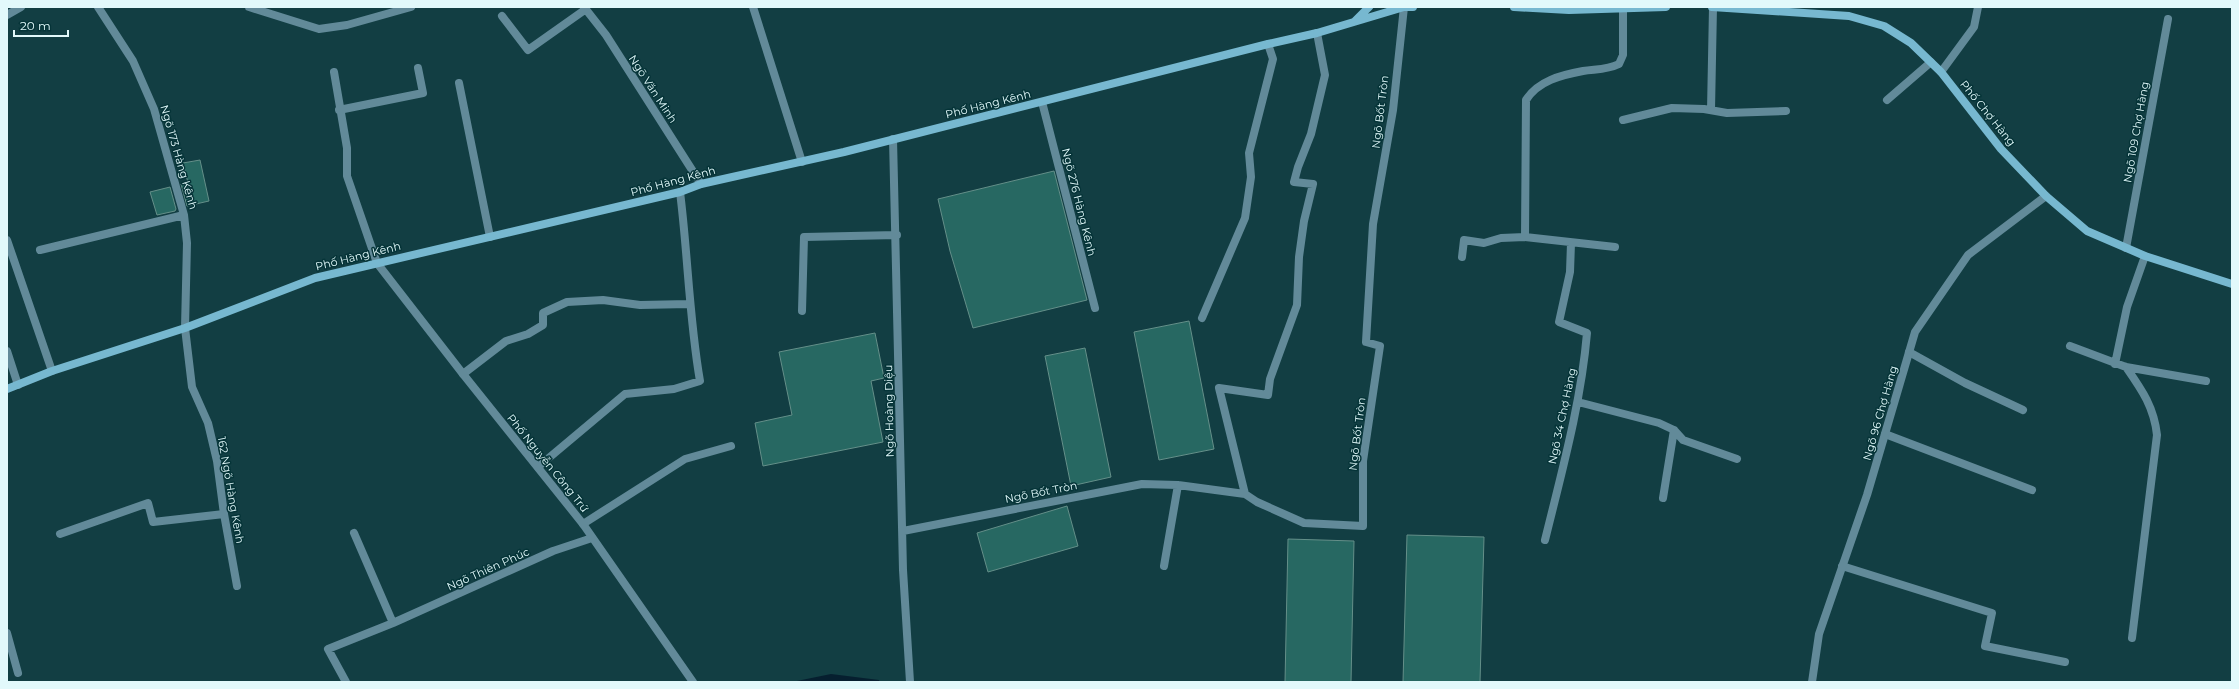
<svg xmlns="http://www.w3.org/2000/svg" width="2239" height="689" font-family="Montserrat,sans-serif">
<style>
.water{fill:#061f2f}
.building{fill:#276862;stroke:#648f89}
.lines{fill:none;stroke-linecap:round;stroke-linejoin:round}
.lane{stroke:#628a99;stroke-width:8}
.street{stroke:#628a99;stroke-width:8}
.secondary{stroke:#77b8d0;stroke-width:8}
.labels{text-anchor:middle;dominant-baseline:central;stroke-width:3;stroke-linejoin:round;paint-order:stroke}
.street-label{font-size:11px;fill:#e2f9fb;stroke:#053438}
</style>
<rect width="100%" height="100%" fill="#123e43"/>
<path class="water" d="M831 674 879 680 880 682H792Z"/>
<path class="building" d="M200 160 209 201 187 206 181 184 188 183 183 163Z
M1054 171 1087 300 973 328 950 251 938 199Z
M170 187 176 209 175 211 157 215 150 192Z
M1189 321 1214 449 1159 460 1134 332Z
M875 333 884 378 871 381 883 442 763 466 755 423 792 415 779 352Z
M1085 348 1111 477 1071 486 1045 356Z
M1067 506 1078 546 988 572 977 533Z
M1407 535 1484 537 1480 682H1403Z
M1288 539 1354 541 1351 682H1285Z"/>
<g class="lines">
<path class="lane" d="M98 7 133 61 154 109 184 215 187 243 185 328 192 387 208 423 217 461 224 514 237 586
M249 7 319 29 347 25 411 7
M584 7 606 35 701 184
M753 7 802 162
M7 15 21 7
M502 16 528 50 586 9
M334 72 347 148V176L377 263
M459 83 490 237
M1887 100 1931 62
M1042 102 1095 308
M339 110 423 93 418 68
M1711 110 1713 7
M1623 120 1672 108 1704 109 1727 113 1786 111
M893 139 903 570 910 682
M1525 237 1526 100C1538 81 1561 75 1583 71 1596 69 1607 70 1619 64L1623 55V10
M7 240 52 371
M2126 248 2168 19
M40 250 184 215
M1462 257 1464 240 1484 243 1501 238 1525 237 1615 247
M802 311 804 237 897 235
M1202 318 1245 218 1251 177 1249 153 1273 59 1268 44
M2070 346 2126 367 2206 381
M7 351 18 385
M1909 352 1965 383 2023 410
M2115 364 2127 307 2145 256
M2126 367C2142 390 2154 407 2157 435L2132 638
M463 374 506 341 528 334 543 325V313L567 302 603 300 640 305 689 304
M1578 402 1659 423 1674 430 1683 440 1737 459
M1885 434 2032 490
M538 467 625 394 674 389 700 381C689 318 688 255 680 192
M1245 494 1219 388 1268 395 1270 379 1297 305 1299 257 1304 221 1313 184 1294 182 1298 167 1311 134 1325 75 1317 33
M1663 498 1674 430
M583 524 685 459 731 446
M903 531 1142 484 1178 485 1245 494 1257 502 1304 523 1363 526V461L1380 346 1366 342 1373 224 1393 110 1404 7
M354 533 393 623
M60 534 148 503 153 522 224 514
M1545 540C1562 471 1581 403 1587 333L1559 322 1570 272 1571 243
M1164 566 1178 485
M1842 566 1992 613 1985 646 2065 662
M7 633 18 673
M346 682 328 649 393 623 553 551 592 538"/>
<path class="street" d="M1941 72 1974 27 1978 7
M377 263 463 374 583 524 693 682
M1812 682 1819 634 1867 495 1915 332 1968 255 2046 196"/>
<path class="secondary" d="M1404 7H1413
M1514 7 1569 10 1666 7
M1712 7 1849 16 1884 26 1911 43 1941 72 2001 149 2046 196 2087 231 2145 256 2232 284
M1355 21 1369 7
M7 389 52 371 185 328 315 278 680 192 701 184 844 152 1268 44 1317 33 1404 7"/>
</g>
<g class="labels">
<g class="street-label">
<text transform="translate(653 89) rotate(57)">Ngõ Văn Minh</text>
<text transform="translate(988 104) rotate(-14)">Phố Hàng Kênh</text>
<text transform="translate(1380 112) rotate(-83)">Ngõ Bốt Tròn</text>
<text transform="translate(1988 113) rotate(51)">Phố Chợ Hàng</text>
<text transform="translate(2136 132) rotate(-80)">Ngõ 109 Chợ Hàng</text>
<text transform="translate(179 157) rotate(74)">Ngõ 173 Hàng Kênh</text>
<text transform="translate(673 181) rotate(-15)">Phố Hàng Kênh</text>
<text transform="translate(1079 202) rotate(76)">Ngõ 276 Hàng Kênh</text>
<text transform="translate(358 256) rotate(-14)">Phố Hàng Kênh</text>
<text transform="translate(889 411) rotate(-91)">Ngõ Hoàng Diệu</text>
<text transform="translate(1880 413) rotate(-74)">Ngõ 96 Chợ Hàng</text>
<text transform="translate(1562 416) rotate(-78)">Ngõ 34 Chợ Hàng</text>
<text transform="translate(1357 434) rotate(-83)">Ngõ Bốt Tròn</text>
<text transform="translate(548 463) rotate(51)">Phố Nguyễn Công Trứ</text>
<text transform="translate(231 490) rotate(80)">162 Ngõ Hàng Kênh</text>
<text transform="translate(1041 492) rotate(-11)">Ngõ Bốt Tròn</text>
<text transform="translate(488 569) rotate(-24)">Ngõ Thiên Phúc</text>
</g>
</g>
<rect width="2239" height="689" fill="none" stroke="#e2f9fb" stroke-width="16"/>
<path d="M14 30v6h54v-6" fill="none" stroke="#e2f9fb" stroke-width="2"/>
<text x="20" y="30" font-size="12" fill="#e2f9fb" stroke="#053438" stroke-width="3" paint-order="stroke">20 m</text>
</svg>
